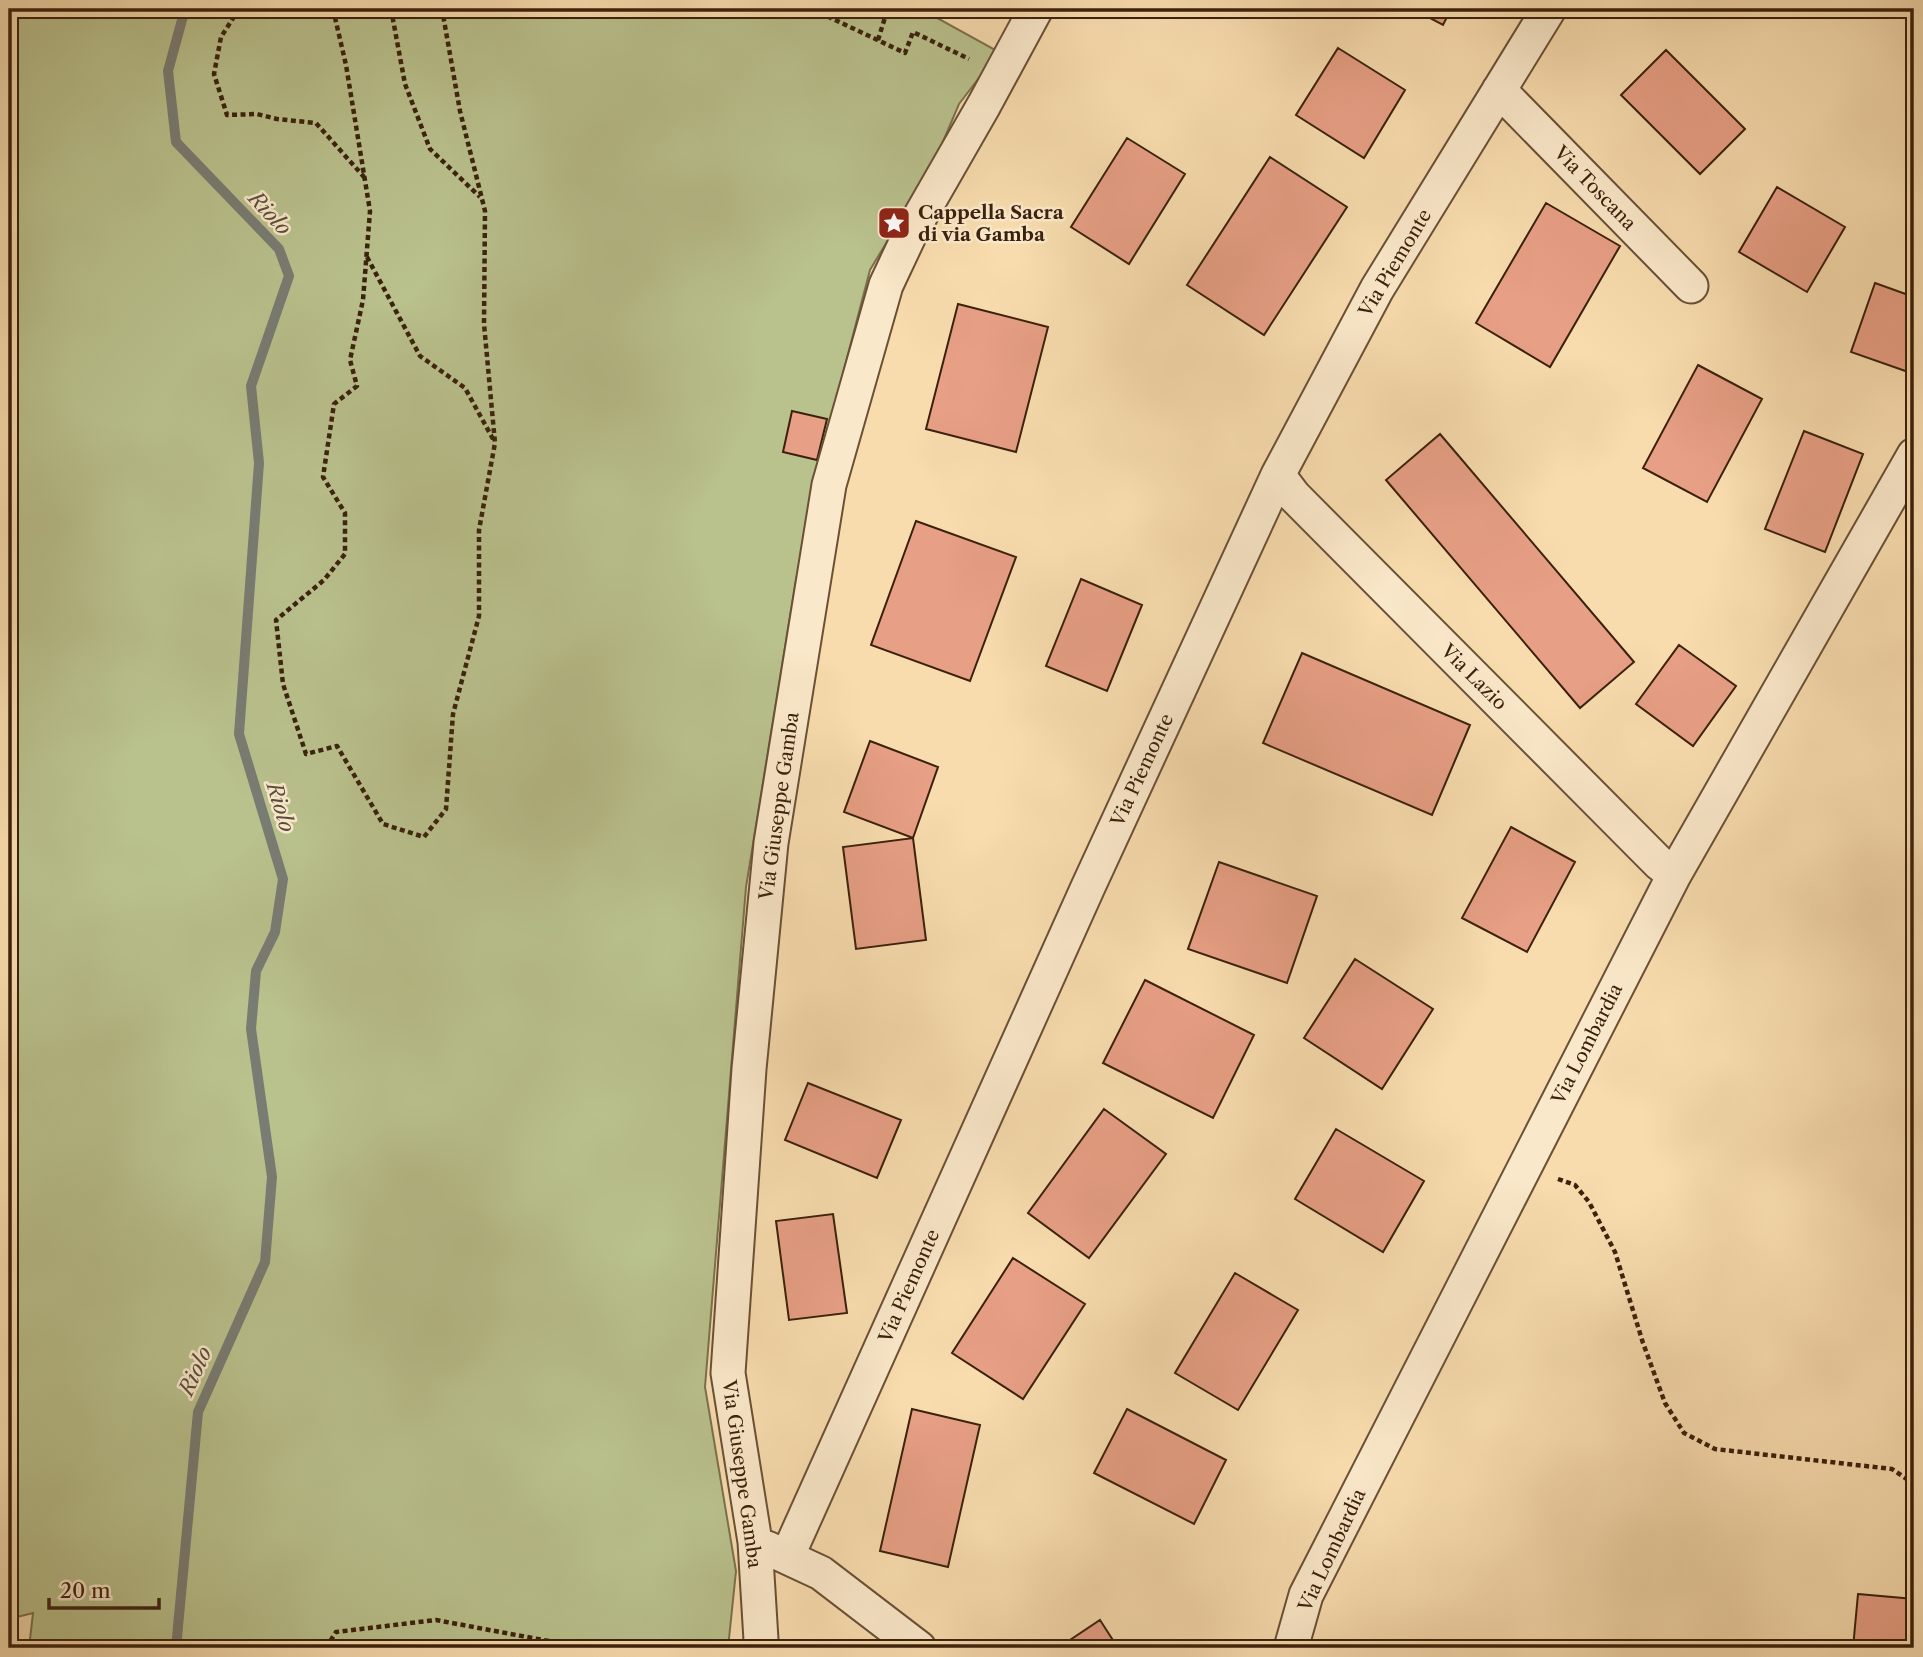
<svg xmlns="http://www.w3.org/2000/svg" width="1923" height="1657" font-family="'Libre Caslon Text',serif">
<style>
.green{fill:#b9c18d;stroke:#7a714d;stroke-width:2}
.lines{fill:none;stroke-linecap:round;stroke-linejoin:round}
.stream{stroke:#797c73;stroke-width:10}
.building{fill:#e79f85;stroke:#3b210d;stroke-width:2}
.street-casing{stroke:#6a5035;stroke-width:37}
.path{stroke:#3b210d;stroke-width:4.5;stroke-dasharray:5 3.5;stroke-linecap:butt}
.street{stroke:#fae8ca;stroke-width:33}
.labels{text-anchor:middle;dominant-baseline:central;stroke-width:5;stroke-linejoin:round;paint-order:stroke}
.street-label{font-size:19px;fill:#3b210d;stroke:#fae8ca}
.poi-label{font-size:19px;font-weight:bold;fill:#3b210d;stroke:#fae8ca;text-anchor:start}
.water-label{font-size:21px;font-style:italic;fill:#5a4e40;stroke:#fae8ca}
</style>
<rect width="100%" height="100%" fill="#f8dcae"/>
<filter id="stains"><feTurbulence type="fractalNoise" baseFrequency=".00286" numOctaves="4"/><feColorMatrix values="0 0 0 0 .2 0 0 0 0 .09 0 0 0 0 .02 0 0 0 .5 -.17"/></filter>
<radialGradient id="worn" r=".72"><stop offset=".6" stop-color="#630" stop-opacity="0"/><stop offset="1" stop-color="#630" stop-opacity=".3"/></radialGradient>
<path class="green" d="M9 9H921L999 52 959 104 933 165 870 270 836 400 796 580 746 887 705 1387 736 1571 728 1648H29L33 1613 9 1619Z"/>
<g class="lines">
<path class="stream" d="M176 1648 198 1412 265 1262 272 1177 251 1029 256 971 275 932 283 879 239 734 259 463 251 386 289 276 279 249 176 142 168 71 185 9"/>
</g>
<path class="building" d="M1413 9H1451L1443 25Z
M1338 48 1405 90 1364 158 1296 115Z
M1666 50 1745 129 1700 174 1621 95Z
M1127 138 1185 174 1129 264 1071 227Z
M1270 157 1347 207 1264 335 1187 285Z
M1777 187 1845 227 1807 292 1739 252Z
M1546 203 1620 246 1550 367 1476 323Z
M1875 283 1914 297V374L1851 352Z
M958 304 1048 327 1016 452 926 429Z
M1698 365 1762 399 1707 502 1643 468Z
M792 411 827 419 817 460 783 452Z
M1804 431 1863 454 1825 552 1765 529Z
M1440 434 1634 662 1580 708 1386 480Z
M916 521 1016 557 970 681 871 645Z
M1081 579 1142 605 1107 691 1046 666Z
M1679 645 1736 686 1693 746 1636 704Z
M1302 653 1470 725 1432 815 1263 743Z
M870 741 938 767 913 838 844 812Z
M1511 827 1575 862 1527 952 1462 918Z
M913 838 926 940 856 949 843 847Z
M1219 862 1317 896 1287 983 1188 949Z
M1355 959 1433 1009 1382 1089 1304 1038Z
M1145 980 1254 1035 1213 1118 1103 1063Z
M808 1083 901 1120 877 1178 785 1140Z
M1104 1109 1166 1154 1089 1258 1028 1213Z
M1336 1129 1424 1181 1383 1252 1295 1199Z
M833 1214 847 1313 789 1320 776 1221Z
M1013 1258 1085 1304 1023 1399 952 1353Z
M1235 1273 1298 1310 1238 1410 1175 1373Z
M912 1409 980 1425 948 1567 880 1551Z
M1127 1409 1226 1460 1194 1524 1094 1473Z
M1858 1594 1914 1599V1648H1853Z
M1100 1620 1118 1648H1058Z"/>
<g class="lines">
<defs>
<path id="street" d="M1499 90 1691 286
M1278 475 1294 496 1659 863 1674 875
M767 1548 821 1573 919 1648
M787 1557 1088 887 1278 475 1377 289 1549 9
M759 1648 761 1640 755 1542 728 1373 749 1069 771 843 829 485 886 285 910 234 984 105 1036 9
M1291 1648 1306 1595 1674 875 1914 455"/>
</defs>
<use href="#street" class="street-casing"/>
<path class="path" d="M239 9 221 37 214 74 227 115 257 114 277 119 316 123 364 177
M333 9 346 65 370 211 363 300 350 360 357 386 334 404 323 477 345 513V554L324 580 276 620 283 684 306 754 337 746 383 824 424 837 446 809 453 714 479 616V530L495 443 484 324 485 211 460 111 442 9
M391 9 405 84 430 149 480 197
M812 9 905 53 913 32 969 59
M878 40 887 11 885 9
M367 257 420 356 465 388 493 439
M1558 1179 1575 1185 1589 1202 1615 1252 1643 1343 1665 1403 1684 1433 1715 1449 1892 1469 1914 1484
M326 1648 336 1632 436 1620 586 1648"/>
<use href="#street" class="street"/>
</g>
<defs>
<symbol id="sight-square" viewBox="-11 -11 22 22"><rect x="-9" y="-9" width="18" height="18" rx="4" fill="#8f2418" stroke="#fae8ca"/><path d="M0-6L1.8-2.2L6-1.7L2.9 1.2L3.7 5.4L0 3.3L-3.7 5.4L-2.9 1.2L-6-1.7L-1.8-2.2Z" fill="#fff"/></symbol>
</defs>
<g fill-rule="evenodd">
<use href="#sight-square" x="875" y="204" width="38" height="38"/>
</g>
<g class="labels">
<g class="street-label">
<text transform="translate(1595 188) rotate(46)">Via Toscana</text>
<text transform="translate(1395 263) rotate(-59)">Via Piemonte</text>
<text transform="translate(1474 677) rotate(45)">Via Lazio</text>
<text transform="translate(1142 770) rotate(-65)">Via Piemonte</text>
<text transform="translate(779 806) rotate(-82)">Via Giuseppe Gamba</text>
<text transform="translate(1587 1044) rotate(-63)">Via Lombardia</text>
<text transform="translate(909 1286) rotate(-66)">Via Piemonte</text>
<text transform="translate(742 1474) rotate(82)">Via Giuseppe Gamba</text>
<text transform="translate(1332 1550) rotate(-65)">Via Lombardia</text>
</g>
<g class="poi-label">
<text x="918" y="212">Cappella Sacra<tspan x="918" dy="22">di via Gamba</tspan></text>
</g>
<g class="water-label">
<text transform="translate(270 213) rotate(47)">Riolo</text>
<text transform="translate(281 807) rotate(73)">Riolo</text>
<text transform="translate(195 1371) rotate(-66)">Riolo</text>
</g>
</g>
<rect width="1923" height="1657" fill="none" stroke="#f8dcae" stroke-width="35"/>
<rect x="10" y="10" width="1902" height="1636" fill="none" stroke="#3b210d" stroke-width="3.5"/>
<rect x="18" y="18" width="1888" height="1622" fill="none" stroke="#3b210d" stroke-width="2"/>
<path d="M49 1598v10h110v-10" fill="none" stroke="#3b210d" stroke-width="3.5"/>
<text x="60" y="1598" font-size="21" fill="#3b210d" stroke="#fae8ca" stroke-width="5" paint-order="stroke">20 m</text>
<rect width="100%" height="100%" filter="url(#stains)"/>
<rect width="100%" height="100%" fill="url(#worn)"/>
</svg>
